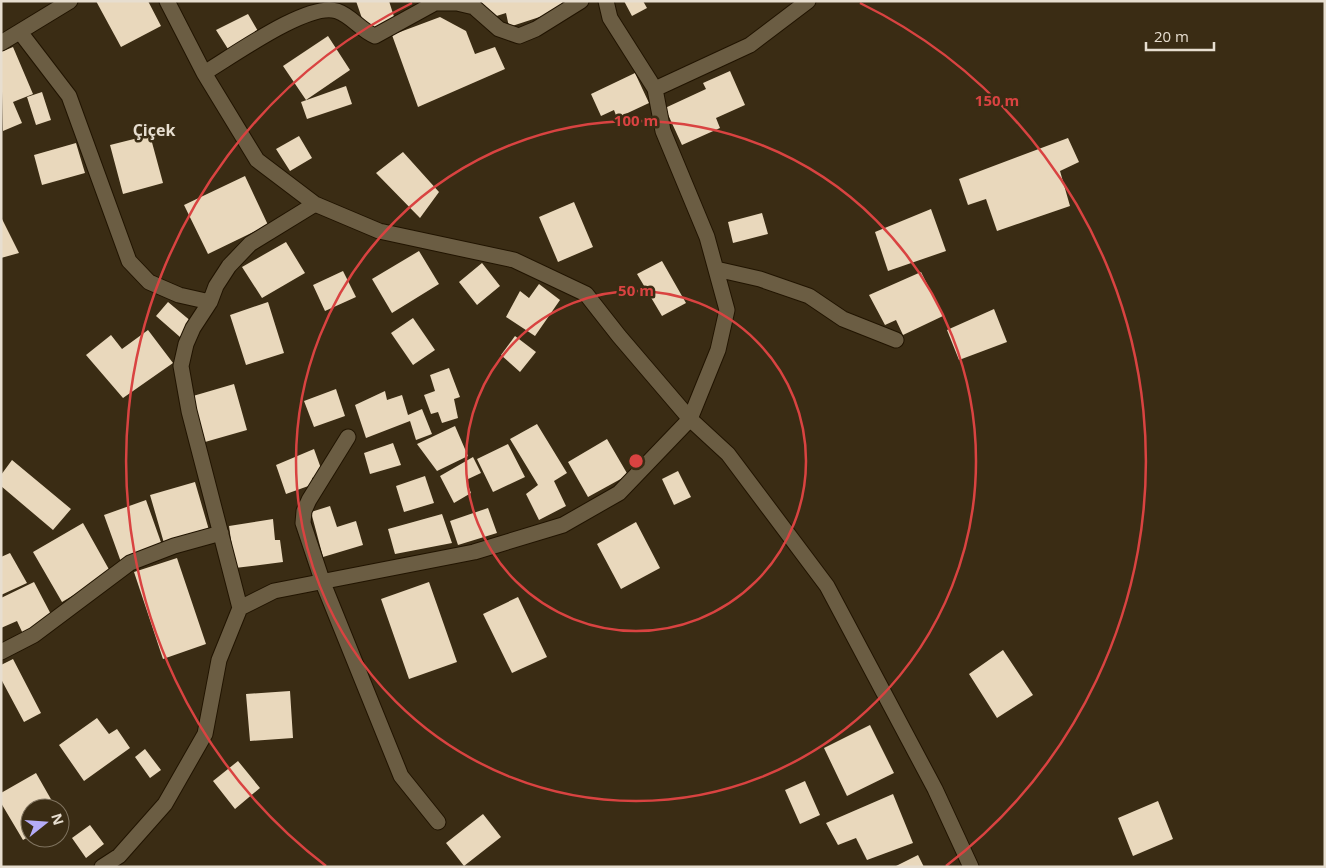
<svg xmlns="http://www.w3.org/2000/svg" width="1326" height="868" font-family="'Open Sans',sans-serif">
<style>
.building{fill:#e9d8bc}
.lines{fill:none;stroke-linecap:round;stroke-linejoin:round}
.minor-casing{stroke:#211400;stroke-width:17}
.minor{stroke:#6b5d43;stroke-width:15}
.ring{fill:none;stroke:#d94341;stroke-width:2.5}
.labels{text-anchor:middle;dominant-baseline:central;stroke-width:5;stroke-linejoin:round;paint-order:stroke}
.quarter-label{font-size:16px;font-weight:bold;fill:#e7ded0;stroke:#3a2c14}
.centre{fill:#d94341;stroke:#3a2c14;stroke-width:2.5}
.ring-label{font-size:15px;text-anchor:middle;font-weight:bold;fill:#d94341;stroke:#3a2c14;stroke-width:5;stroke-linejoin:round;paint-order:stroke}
</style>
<rect width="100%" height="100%" fill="#3a2c14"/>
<path class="building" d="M96 1H148L161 26 121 47Z
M356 1H389L396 23 367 33Z
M481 1H562L564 9 509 27 506 13 487 19Z
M624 1H643L647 8 632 16Z
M248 14 259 33 228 49 216 30Z
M440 17 466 31 475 54 495 47 505 69 418 107 392 35Z
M328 36 350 70 306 100 283 66Z
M13 47 33 94 13 102 22 123 3 131 1 52Z
M730 71 745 105 716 118 720 128 682 145 665 108 706 89 703 83Z
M635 73 649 103 617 118 614 110 601 116 591 94Z
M346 86 352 104 307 119 301 102Z
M42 92 51 120 36 125 27 97Z
M150 135 163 183 123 194 110 145Z
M299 136 312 158 290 171 276 149Z
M1068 138 1079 162 1060 171 1070 206 997 231 986 199 968 205 959 179Z
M76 143 85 173 42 185 34 155Z
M403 152 439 192 420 218 376 173Z
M245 176 268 225 208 254 184 205Z
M574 202 593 247 558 262 539 217Z
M931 209 946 251 888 271 875 232Z
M762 213 768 234 733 243 728 222Z
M1 217 19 253 1 258Z
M286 242 305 273 262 298 242 267Z
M419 251 439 284 392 313 372 279Z
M662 261 686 303 662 316 637 274Z
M482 263 500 286 477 305 459 282Z
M343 271 356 297 325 311 313 285Z
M921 272 943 316 903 335 896 320 885 325 869 295Z
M539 284 560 300 535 336 506 317 520 291 529 298Z
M168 302 192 322 180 337 156 316Z
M268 302 284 353 246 365 230 315Z
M994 309 1007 342 959 360 947 330Z
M413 318 435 350 413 365 391 333Z
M148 330 173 363 123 398 86 355 111 335 122 349Z
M515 336 536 352 520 372 501 355Z
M449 368 460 397 454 399 458 418 442 423 438 412 431 414 424 395 435 391 430 375Z
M234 384 247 430 205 442 193 396Z
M336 389 345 416 314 427 304 401Z
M385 391 387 400 402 395 408 415 422 409 432 434 416 440 410 421 366 438 355 405Z
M537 424 567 473 554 481 566 506 539 520 526 494 538 485 510 439Z
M455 426 468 456 437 471 417 444Z
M607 439 628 475 588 497 568 462Z
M393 443 401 465 370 474 364 453Z
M508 444 525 477 493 492 477 459Z
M314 449 323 474 312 478 314 484 286 494 276 465Z
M473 457 481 473 466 480 471 493 454 503 440 476Z
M12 460 71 509 53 530 1 486V475Z
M678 471 691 497 674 505 662 479Z
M425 476 434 503 404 512 396 486Z
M195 482 209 530 164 543 150 495Z
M146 500 163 548 121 562 104 515Z
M330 506 337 527 356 521 363 545 323 557 311 512Z
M488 508 497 533 458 545 450 521Z
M442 514 452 543 395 554 388 529Z
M273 519 275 540H280L283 562 235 568 229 526Z
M636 522 660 568 621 589 597 544Z
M83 523 111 573 62 602 33 552Z
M10 553 27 583 1 595V557Z
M177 558 206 644 163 659 134 572Z
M34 582 55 622 24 636 17 621 1 628V598Z
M429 582 457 662 409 679 381 599Z
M518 597 547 657 512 673 483 614Z
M1003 650 1033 695 997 718 969 674Z
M13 659 41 713 24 722 1 679V665Z
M290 691 293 738 250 741 246 694Z
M97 718 109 734 117 729 130 748 84 781 59 745Z
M870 725 894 773 847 796 824 748Z
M145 749 161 770 150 778 135 757Z
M238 761 260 788 235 809 213 781Z
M36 773 56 808H30V836L23 840 1 803V793Z
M805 781 820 815 800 824 785 790Z
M893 794 913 843 867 860 856 838 838 845 826 823Z
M1158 801 1173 839 1133 856 1118 818Z
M483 814 501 837 464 866 446 843Z
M90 825 104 844 86 858 72 838Z
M918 855 924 867H894Z"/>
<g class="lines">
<defs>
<path id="minor" d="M167 1 204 73 257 160 315 204 379 231 514 260 586 294 619 336 690 419 728 454 827 586 935 789 971 867
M606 1 610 18 655 89
M20 32 69 96 129 261 149 282 179 295 210 302
M1 43 70 1
M204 73C230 58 308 1 337 11 352 16 360 30 375 36L435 3H457L474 7 499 29 519 36 536 29 581 1
M716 269 760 279 809 296 843 319 896 340
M348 437 309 500 304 511 303 523 323 583 401 776 438 822
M240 608 189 411 181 366 186 344 193 328 210 302 216 286 229 266 250 244 315 204
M1 652 34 635 130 563 174 546 221 533
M102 867 119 856 165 804 205 734 219 660 240 608 274 591 474 552 563 525 619 493 690 419 718 350 727 310 707 237 663 131 655 89 750 45 808 1"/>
</defs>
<use href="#minor" class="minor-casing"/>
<use href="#minor" class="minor"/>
</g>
<g class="ring">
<circle cx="636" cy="461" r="170"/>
<circle cx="636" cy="461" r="340"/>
<path d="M326 866A510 510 0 0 1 412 3M860 3A510 510 0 0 1 946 866"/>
</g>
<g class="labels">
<g class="quarter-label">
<text x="154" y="130">Çiçek</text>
</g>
</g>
<circle cx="636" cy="461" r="8" class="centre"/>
<g class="ring-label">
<text x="997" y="106">150 m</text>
<text x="636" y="126">100 m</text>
<text x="636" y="296">50 m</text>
</g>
<rect width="1326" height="868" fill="none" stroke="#e7ded0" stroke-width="5"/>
<g transform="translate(45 823) rotate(73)"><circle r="24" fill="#3a2c14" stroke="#7f735f"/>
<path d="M0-4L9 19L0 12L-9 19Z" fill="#b5acf8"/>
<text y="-8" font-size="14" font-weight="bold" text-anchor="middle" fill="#e7ded0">N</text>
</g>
<path d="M1146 42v8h68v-8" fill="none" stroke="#e7ded0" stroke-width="2.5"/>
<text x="1154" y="42" font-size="15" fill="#e7ded0" stroke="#3a2c14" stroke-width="4" paint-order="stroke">20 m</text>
</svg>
